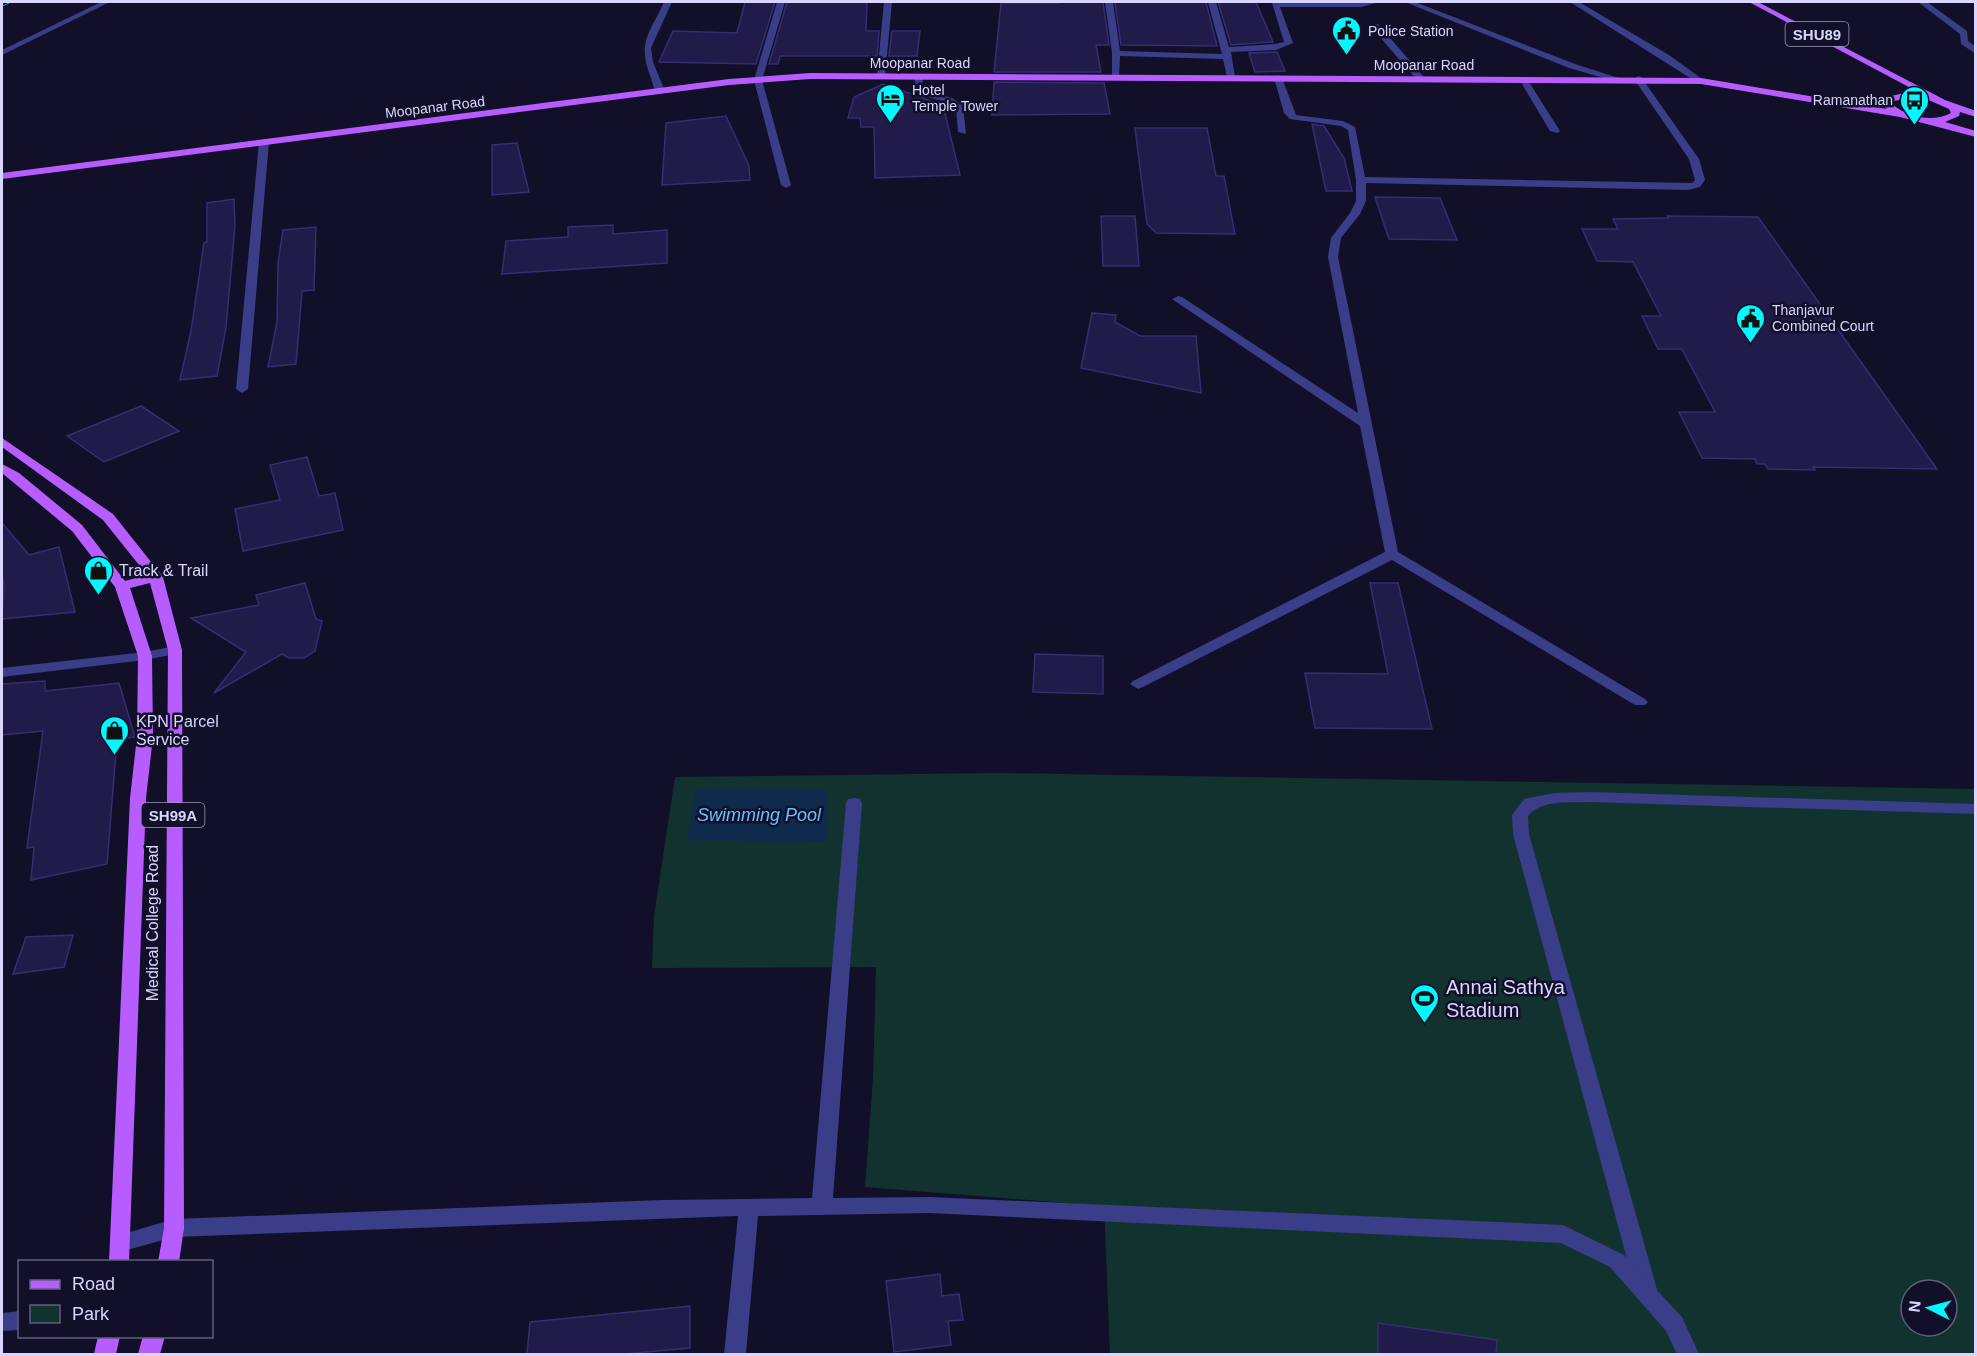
<svg xmlns="http://www.w3.org/2000/svg" width="1977" height="1356" font-family="Arial,sans-serif">
<style>
.green{fill:#12322f;fill-rule:evenodd}
.water{fill:#0e2a4d}
.building{fill:#211b49;stroke:#362d75;stroke-width:1.5}
.lines{fill:none;stroke-linecap:round;stroke-linejoin:round}
.lane{fill:#3a3d87;fill-rule:evenodd}
.street{fill:#3a3d87;fill-rule:evenodd}
.primary{fill:#b75dff;fill-rule:evenodd}
.rail-casing{stroke:#02f8ff;stroke-width:4.5}
.rail{stroke:#120f28;stroke-width:3;stroke-dasharray:8;stroke-linecap:butt}
.labels{text-anchor:middle;dominant-baseline:central;stroke-width:5;stroke-linejoin:round;paint-order:stroke}
.far-poi-label{font-size:14px;fill:#d8d6ff;stroke:#120f28;text-anchor:start}
.far-street-label{font-size:14px;fill:#d8d6ff;stroke:#120f28}
.shield{fill:#120f28;stroke:#9d9abe;stroke-width:1.5}
.shield-label{font-size:15px;font-weight:bold;fill:#d8d6ff}
.poi-label{font-size:16px;fill:#d8d6ff;stroke:#120f28;text-anchor:start}
.street-label{font-size:16px;fill:#d8d6ff;stroke:#120f28}
.water-label{font-size:18px;font-style:italic;fill:#64c3ff;stroke:#120f28}
.near-poi-label{font-size:20px;fill:#d8d6ff;stroke:#120f28;text-anchor:start}
</style>
<rect width="100%" height="100%" fill="#120f28"/>
<path class="green" d="M996 773 1975 789V1354H1110L1104 1206 865 1187 873 1078 876 967 652 968 654 916 675 777ZM1911 1290H1947V1326H1911Z"/>
<path class="water" d="M696 789 827 790V842L687 840Z"/>
<path class="building" d="M745 2H775L756 64 659 62 673 31 737 33Z
M787 2H867L866 31H879L877 56H780L778 64H769Z
M1057 2H1103L1109 45H1096L1101 72H994L1001 3H1058Z
M1115 2H1206L1217 46 1121 45Z
M1218 2H1256L1273 42 1231 45Z
M892 31H920L917 56H889Z
M1277 52 1285 71 1255 72 1249 53Z
M994 82 1104 83 1110 114 992 115Z
M883 84 943 105 960 175 875 178 874 127H861L860 118H848L854 97Z
M726 116 749 166 750 180 662 185 666 123Z
M1312 124 1324 126 1344 158 1352 191H1326Z
M1135 128H1207L1216 176H1224L1235 234 1156 233 1147 224Z
M517 143 529 192 492 195V145Z
M1375 197 1440 198 1457 240 1389 239Z
M234 199 235 226 226 327 217 376 180 380 191 331 204 243 207 242V203Z
M1101 216H1135L1139 266H1103Z
M1667 216 1758 217 1937 469 1813 467 1815 470 1768 469 1765 464H1757L1755 459 1702 458 1679 412H1715L1682 349H1658L1642 316H1661L1633 262 1597 261 1582 229H1618L1613 219 1668 218Z
M613 225V234L667 230V263L502 274 506 241 568 237V227Z
M316 227 314 290 302 291 296 364 268 367 277 322 278 263 283 230Z
M1092 313 1116 315 1115 322 1140 336H1196L1201 393 1081 368Z
M141 406 179 431 104 462 67 436Z
M307 457 319 496 335 493 343 530 243 551 235 509 280 500 270 465Z
M2 523 29 555 59 547 75 612 2 619 4 584 2 573Z
M305 583 316 619 322 621 315 651 304 658H289L282 654 214 693 246 652 191 618 259 605 256 595Z
M1370 583H1398L1432 729 1315 728 1305 673 1388 674Z
M1035 654 1103 656V694L1033 692Z
M45 681V691L119 683 135 737 117 739 107 864 31 880 34 847 27 848 43 731 2 735V684Z
M73 935 64 967 13 974 26 937Z
M940 1274 942 1296 959 1294 963 1320 948 1321 951 1345 894 1352 886 1281Z
M690 1306V1348L624 1354H527L530 1322Z
M1378 1323 1497 1340 1496 1354H1378Z"/>
<g class="lines">
<path class="lane" d="M1372 24H1378L1423 76V80H1417L1372 28Z
M918 74 922 77 924 90 952 98 963 105 966 134 958 132 956 108 946 102 917 94 914 77Z
M1278 75 1282 78 1296 115 1343 121 1355 127 1365 177 1692 183 1695 180 1689 159 1634 79 1638 76 1641 77 1699 159 1705 180 1700 187 1688 190 1366 183V201L1360 214 1341 238 1338 257 1398 552 1645 699 1648 702 1645 705H1635L1392 560 1143 687 1138 689 1130 684 1133 681 1385 552 1360 426 1172 299 1178 296 1182 297 1358 413 1328 257 1331 238 1350 213 1356 201V180L1348 130 1341 126 1290 119 1284 113 1274 78Z
M1520 77 1527 79 1560 131 1558 133 1550 131 1519 79Z
M1590 792 1976 804V814L1590 802C1569 803 1542 799 1528 816L1529 834 1658 1293 1654 1300 1647 1302 1640 1300 1636 1293 1513 834 1512 815 1524 799 1554 793Z"/>
<path class="street" d="M101 2H110L2 55V50Z
M664 2H672L651 48 653 62 665 91 660 94C654 91 653 85 651 78 637 42 649 35 664 2Z
M777 2H785L762 80 791 185 786 188 781 185 754 80Z
M884 2H892L885 76 881 79 877 76Z
M1105 2H1113L1120 51 1222 54 1208 2H1216L1229 47 1275 44 1284 42 1272 3 1380 2 1361 7H1280L1293 43 1276 50 1231 52 1235 77 1231 80 1227 77 1223 59 1120 56 1119 77 1112 79V53Z
M1405 2H1415L1575 64 1622 79 1618 82 1569 68Z
M1570 2H1579L1669 55 1705 81 1698 83Z
M1918 2H1927L1967 31 1968 41 1976 47V54L1961 44 1960 34Z
M264 139 269 142 248 389 242 393 236 389 259 142Z
M175 646 182 650 180 653 145 660 2 677V668L145 652Z
M854 798 860 799 862 803 833 1198 929 1197 1563 1225 1624 1255 1682 1317 1699 1354H1677L1666 1331 1610 1267 1561 1243 929 1213 758 1216 746 1354H724L738 1216 174 1237 120 1252 113 1249 110 1243 113 1237 174 1219 662 1200 812 1198 846 803 848 799Z
M20 1311V1330L2 1331V1313Z"/>
<path class="primary" d="M1749 2H1758L1945 100 1976 111V117L1960 112 1959 116 1945 122 1976 131V137L1900 117 1701 84 810 79 729 85 2 179V173L729 79 810 73 1701 78 1887 109 1882 105 1887 97 1904 93 1922 94ZM1904 99 1931 101 1949 109 1951 113C1933 123 1907 117 1892 104L1894 101Z
M2 438 113 514 163 577 182 650 184 1228 179 1262H158L164 1228 168 650 150 583 130 588 152 656 153 737 146 798 129 1262H109L130 798 137 737 138 656 115 587 72 531 2 473V464L19 473 82 525 125 581 147 575 103 520 2 447Z
M98 1336H120L116 1354H94Z
M143 1336H165L160 1354H138Z"/>
<defs>
<path id="rail" d="M2 4 7 2"/>
</defs>
<use href="#rail" class="rail-casing"/>
<use href="#rail" class="rail"/>
</g>
<defs>
<symbol id="civic-pin" viewBox="-11 -11 22 30"><path d="M0 17L-7.5 6A9.5 9.5 0 1 1 7.5 6Z" fill="#02f8ff" stroke="#120f28"/><path d="M-.6-6.5H3V-4.5H.6V-3L4-1V1h2V6H-6V1h2V-1L-.6-3ZM-1.2 2.5V6h2.4V2.5Z" fill="#111"/></symbol>
<symbol id="hotel-pin" viewBox="-11 -11 22 30"><path d="M0 17L-7.5 6A9.5 9.5 0 1 1 7.5 6Z" fill="#02f8ff" stroke="#120f28"/><path d="M-6-4.5h1.5V1H6V5H4.5V3h-9V5H-6ZM-4 0a1.8 1.8 0 1 1 3.6 0ZM.5 0V-2.5h3Q6-2.5 6 0Z" fill="#111"/></symbol>
<symbol id="bus-pin" viewBox="-11 -11 22 30"><path d="M0 17L-7.5 6A9.5 9.5 0 1 1 7.5 6Z" fill="#02f8ff" stroke="#120f28"/><path d="M-5-6H5V4H4V6H2V4H-2V6H-4V4H-5ZM-3.5-4V0h7V-4ZM-3.5 1.2v1.5H-2V1.2ZM2 1.2v1.5H3.5V1.2Z" fill="#111"/></symbol>
<symbol id="shop-pin" viewBox="-11 -11 22 30"><path d="M0 17L-7.5 6A9.5 9.5 0 1 1 7.5 6Z" fill="#02f8ff" stroke="#120f28"/><path d="M-5-2.5h2.3a2.7 3.5 0 0 1 5.4 0H5L5.5 6h-11ZM-1.5-2.5h3a1.5 2.3 0 0 0-3 0Z" fill="#111"/></symbol>
<symbol id="stadium-pin" viewBox="-11 -11 22 30"><path d="M0 17L-7.5 6A9.5 9.5 0 1 1 7.5 6Z" fill="#02f8ff" stroke="#120f28"/><path d="M0-5a6.5 5 0 1 0 0 10a6.5 5 0 1 0 0-10ZM-3.5-1.8h7v3.6h-7Z" fill="#111"/></symbol>
</defs>
<g fill-rule="evenodd">
<use href="#civic-pin" x="1330" y="14" width="33" height="45"/>
<use href="#hotel-pin" x="874" y="82" width="33" height="45"/>
<use href="#bus-pin" x="1898" y="84" width="33" height="45"/>
<use href="#civic-pin" x="1734" y="302" width="33" height="45"/>
<use href="#shop-pin" x="82" y="554" width="33" height="45"/>
<use href="#shop-pin" x="98" y="714" width="33" height="45"/>
<use href="#stadium-pin" x="1408" y="982" width="33" height="45"/>
</g>
<g class="labels">
<g class="far-poi-label">
<text x="1368" y="31">Police Station</text>
<text x="912" y="90">Hotel<tspan x="912" dy="16">Temple Tower</tspan></text>
<text x="1893" y="100" text-anchor="end">Ramanathan</text>
<text x="1772" y="310">Thanjavur<tspan x="1772" dy="16">Combined Court</tspan></text>
</g>
<g class="far-street-label">
<text x="920" y="63">Moopanar Road</text>
<text x="1424" y="65">Moopanar Road</text>
<text transform="translate(435 107) rotate(-7)">Moopanar Road</text>
</g>
<g class="shield">
<rect x="1785.5" y="22" width="63" height="24" rx="4.5"/>
<rect x="141.5" y="803" width="63" height="24" rx="4.5"/>
</g>
<g class="shield-label">
<text x="1817" y="34">SHU89</text>
<text x="173" y="815">SH99A</text>
</g>
<g class="poi-label">
<text x="119" y="570">Track &amp; Trail</text>
<text x="136" y="721">KPN Parcel<tspan x="136" dy="18">Service</tspan></text>
</g>
<g class="street-label">
<text transform="translate(152 923) rotate(-90)">Medical College Road</text>
</g>
<g class="water-label">
<text x="759" y="815">Swimming Pool</text>
</g>
<g class="near-poi-label">
<text x="1446" y="987">Annai Sathya<tspan x="1446" dy="23">Stadium</tspan></text>
</g>
</g>
<rect width="1977" height="1356" fill="none" stroke="#d8d6ff" stroke-width="6"/>
<rect x="18" y="1260" width="195" height="78" fill="#120f28" stroke="#615f7e" stroke-width="1.5"/>
<rect x="30" y="1280" width="30" height="9" fill="#b75dff" stroke="#615f7e" stroke-width="1.5"/>
<text x="72" y="1290" font-size="18" fill="#d8d6ff">Road</text>
<rect x="30" y="1305" width="30" height="18" fill="#12322f" stroke="#615f7e" stroke-width="1.5"/>
<text x="72" y="1320" font-size="18" fill="#d8d6ff">Park</text>
<g transform="translate(1929 1308) rotate(276)"><circle r="28" fill="#120f28" stroke="#615f7e" stroke-width="1.5"/>
<path d="M0-4.5L10 22L0 15L-10 22Z" fill="#02f8ff"/>
<text y="-9" font-size="16" font-weight="bold" text-anchor="middle" fill="#d8d6ff">N</text>
</g>
</svg>
